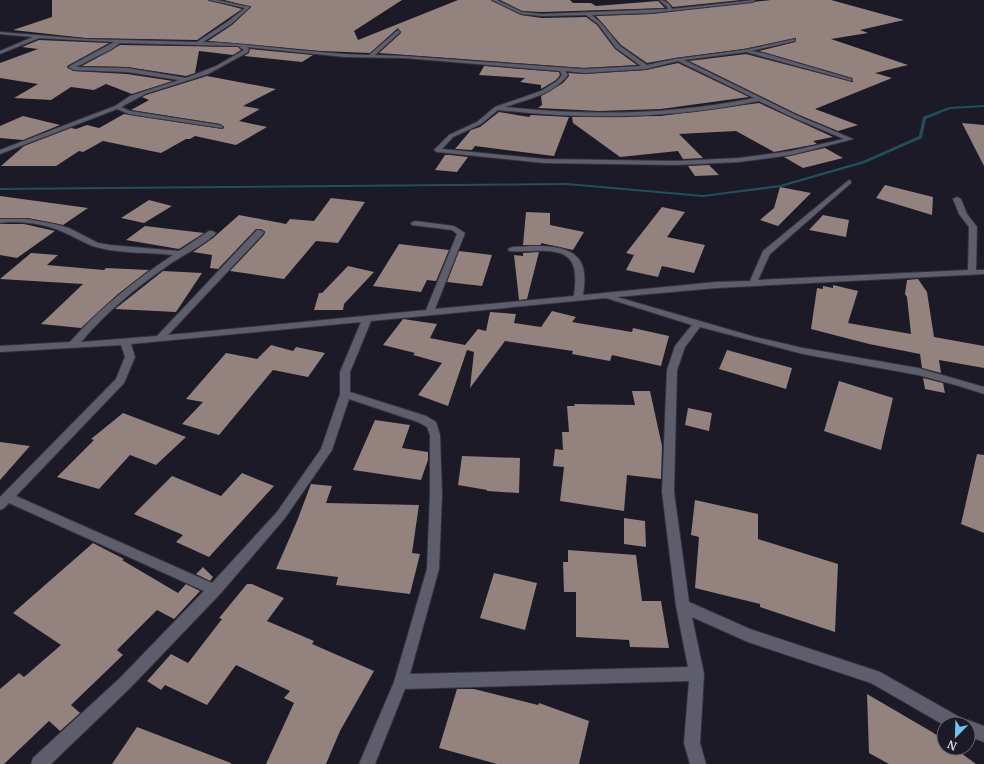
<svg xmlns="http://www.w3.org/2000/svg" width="984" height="764" font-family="Merriweather,serif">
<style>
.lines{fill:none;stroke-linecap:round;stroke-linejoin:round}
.stream{fill:#234f5b;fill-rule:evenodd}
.building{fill:#93827d}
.minor-casing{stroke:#34333d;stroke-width:2}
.minor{fill:#5e5d6b;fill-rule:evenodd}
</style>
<rect width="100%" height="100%" fill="#1b1a26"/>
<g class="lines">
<path class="stream" d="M984 105V107L950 109 926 119 922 138 865 163 781 187 703 197 567 185 0 190V188L567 183 703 195 780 185 863 161 919 136 923 117 949 107Z"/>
</g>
<path class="building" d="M52 0H208L242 9 197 40 85 38 13 30 52 17Z
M224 0H402L354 31 358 40 458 0H491L521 15 542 18 586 17 597 25 615 49 637 65 584 68 379 53 401 33 398 28 370 53 321 51 208 41 232 25 251 7Z
M500 0H570L573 3H591L596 6 658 1 665 8 542 12 522 11Z
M666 0H741L673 7Z
M771 0H831L904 20 860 30 868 33 831 39 908 65 875 73 892 78 815 109 858 125 838 131 797 114 689 61 746 54 853 82 852 78 759 51 795 42 796 38 744 49 675 58 647 63 621 45 596 16 651 14Z
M39 40 109 43 67 66 73 71 127 74 173 81 132 94 106 84 94 90 71 87 51 100 14 98 38 84 0 78V63L38 49 22 47Z
M120 45 238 47 241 50 233 55 199 51 195 73 186 76 127 67 82 66Z
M250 49 313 55 302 62 244 56 249 53Z
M678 63 749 97 661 109 599 111 538 108 542 105 541 96 563 83 569 76 568 73 584 74 646 70Z
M484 66 559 72 560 75 556 80 541 89V85L520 82 525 78 479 75Z
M207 76 276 89 243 106 260 109 239 121 267 127 236 145 195 136 190 139H186L161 153 103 141 83 152 79 151 56 166H1L24 146 71 128 76 129 87 125 99 128 124 114 223 129 224 127 220 124 131 110 149 100 142 97 146 95Z
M759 103 833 137 813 141 817 144 774 152 736 131 679 134 703 158 683 159 678 151 620 157 573 123 572 117 661 116Z
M499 112 529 117 531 115 569 117 554 156 475 146 472 150 455 149 471 130 480 127Z
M23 116 60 125 23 140 0 138V126Z
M962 123 984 125V166Z
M825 148 843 158 803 168 784 157Z
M445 155H450L468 157 457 172 435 170Z
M709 165 719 175 695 176 688 166Z
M885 185 933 197 932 215 876 198Z
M780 187 811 193 778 226 760 220 774 208Z
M0 196 88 208 63 225 27 218H0Z
M331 198 365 202 338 243 316 241 284 279 230 271 264 235 265 232 261 229H256L218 269 210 268 212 255 193 252 213 238 239 215 286 224 290 219 314 221Z
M149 200 172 206 144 223 121 218Z
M662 207 685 212 667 237 705 245 694 273 662 266 658 277 626 270 634 255 626 253Z
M526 212 550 213V225L584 232 573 250 541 243V245H523Z
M823 215 849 220 846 237 809 230Z
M0 224H24L55 231 17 258 0 255Z
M145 226 204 233 179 249 126 240Z
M399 244 449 250 436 281 427 280 421 292 373 286Z
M459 251 492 255 482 286 447 282Z
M539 252 527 299 519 300 514 255 523 256V253Z
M31 253 58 255 47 265 104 270 106 268 149 270 118 294 81 328 41 324 83 284 0 279Z
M348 266 374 272 344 304 343 310H314L319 293H322Z
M163 271 202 273 176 312 115 309Z
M918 279 927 292 934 337 984 346V368L939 360 941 373 922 368 920 354 869 344 811 329 817 288 823 289V286L833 288V285L858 291 848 323 911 334 907 297 905 294 907 280Z
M552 311 576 317 572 322 632 332 633 328 669 336 661 366 612 355 610 361 572 354 573 351 505 341 470 388 474 352 467 350 448 406 418 395 442 363 413 355 415 353 383 345 403 319 437 324 430 338 465 345 478 329 486 331 490 312 516 314 514 323 541 327Z
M271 345 293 351 296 347 325 353 308 377 273 370 219 435 182 424 203 402 186 399 226 353 257 359Z
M727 350 792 368 786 389 719 369Z
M923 378 943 383 945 393 925 389Z
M839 381 893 398 881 450 824 431Z
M632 391H650L662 446 661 479 627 475 624 511 560 501 564 467 553 466 555 449 563 450 562 432H569L567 406H575L574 404 635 405Z
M688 408 712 413 709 431 685 425Z
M123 413 186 437 156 465 130 455 99 489 57 477 94 440 91 439Z
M375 420 410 425 402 448 428 452V460L421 480 353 470Z
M0 442 30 446 0 480Z
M977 454 984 455V533L961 524Z
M462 456 520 458 519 493 487 491V490L458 485Z
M242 473 274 486 209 557 176 542 183 535 134 514 172 476 221 496Z
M311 484 332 486 326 503 419 505 412 553 420 554 410 594 336 585 338 577 276 569 297 521Z
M695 500 758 514V539L838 564 835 632 760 607V604L695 588 699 537 691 535Z
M624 518 645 521 646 547 624 544Z
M93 543 124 559 122 560 178 593 186 584 200 591 174 619 157 610 117 650 123 655 71 705 80 713 60 731 49 721 4 764H0V689L19 673 24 677 61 645 13 613Z
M568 550 636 555 642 601H661L669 648 630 647 629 640 576 637V592H564L563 562H568Z
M203 567 213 577 210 581 196 574Z
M494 573 537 583 525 630 480 618Z
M247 584H252L284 598 267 621 314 641 312 644 374 671 340 731 326 764H266L294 703 284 698 290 691 236 665 207 705 165 685 161 690 147 681 171 654 188 663 222 619 219 618Z
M457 689H474L538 705 539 703 589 721 579 764H497L439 748Z
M867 694 932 732 944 740V748H954L976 764H889L869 753Z
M137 727 231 763V764H112Z"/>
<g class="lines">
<defs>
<path id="minor" d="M209 0H217L250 7 231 24 203 42C259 44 314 54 369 55L398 30 400 32 375 55 404 56 584 69 641 66 616 48 598 24 586 15 542 16 521 14 492 0H497L522 12 542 14 668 9 667 7 659 0C664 0 670 3 672 9L755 0 753 2 651 13 592 15 601 23 620 46 647 65 675 59 744 50 795 39V41L751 51 763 53 852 79V81L746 52 684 60 796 115 853 139 791 155 739 162 677 165 544 163 437 152 434 150 449 135 477 122 495 107 541 91 557 81 562 75 560 71 404 58 345 57 247 47 249 49 248 52 208 74 145 94 121 107 130 111 220 125 223 127 222 128 129 114 117 109 0 154V150L115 106 130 96 179 80 127 72 74 70 68 67 114 42 39 38 0 54V51L33 37 0 34V32L85 39 197 42 227 22 245 8ZM120 43 238 46 244 50 216 66 186 78 127 68 76 67 112 49ZM678 61 754 98C671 115 589 116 505 107 528 99 552 95 568 75L565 71 584 73 646 69ZM759 101 792 117 844 139 791 151 739 158 677 161 544 159 442 149 453 137 481 124 498 110C589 120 669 119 759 101Z
M849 180 851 181V183L770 254 758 280 968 270 969 227 959 214 953 199 957 197 961 199 967 214 977 227 976 270H984V274L716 288 617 297 755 337 803 348 918 368 984 387V394L959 386 918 375 803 354 700 327 685 347 677 370 674 492 689 602 750 629 880 672 963 719 965 722 968 720 984 726V742L968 736V724L944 725 871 683 748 642 692 617 704 674 700 743 706 764H690L684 743 689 681 405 689 375 764H359L394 682 427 569 430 495V435L427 427 418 422 349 399 332 450 285 518 220 594 130 688 51 764H31L33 758 120 678 204 591 9 503 4 508 0 510V497L3 494 116 379 125 357 121 345 0 352V346L70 342C100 308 135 280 173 255 149 252 124 254 100 248 86 245 76 237 63 232 46 224 19 220 0 223V219H27L54 224 69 228 98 243 110 245 179 251 209 231H212L216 233C206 244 183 255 170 264 137 287 107 311 81 342L157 336 257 230H260L264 232 263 234 168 335 426 310 457 234 452 230 412 225 411 223 415 221 454 226 465 233 435 309 574 296C579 258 570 249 531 251 524 251 516 252 509 251L508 249 512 247C535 246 581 240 584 273 585 280 584 288 583 295L716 282 750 281 763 251ZM606 298 692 325 675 346 667 370 662 492 676 606 688 667 410 674 439 569 442 495 440 435 436 422 426 416 350 392V372L371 321ZM361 322 340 372V394L321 449 277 512 212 583 16 496 124 383 135 357 131 344Z"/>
</defs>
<use href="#minor" class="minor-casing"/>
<use href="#minor" class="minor"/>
</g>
<g transform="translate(956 736) rotate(203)"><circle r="19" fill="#1b1a26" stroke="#666670"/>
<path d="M0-3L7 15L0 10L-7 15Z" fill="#6bc3f2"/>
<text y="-6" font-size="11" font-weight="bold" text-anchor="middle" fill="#d7d7df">N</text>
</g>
</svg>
